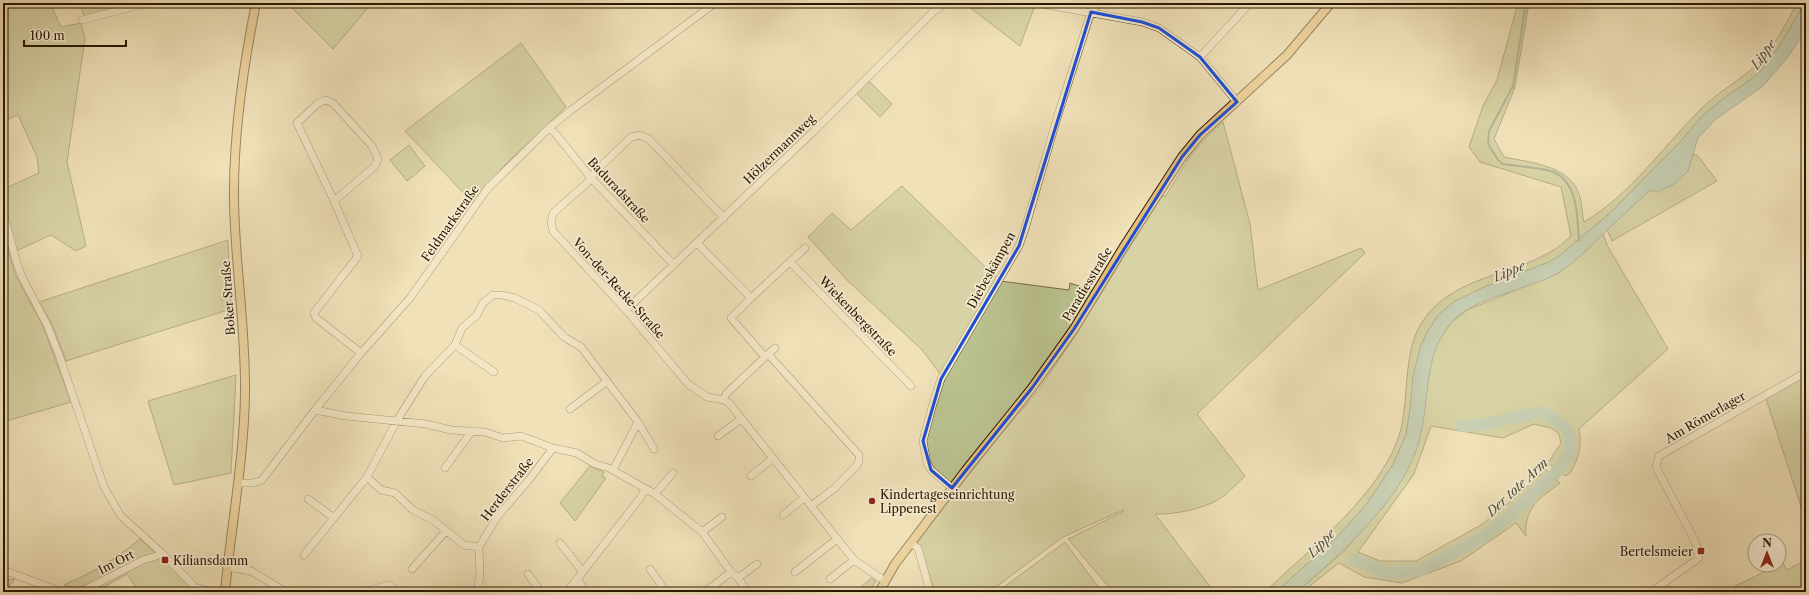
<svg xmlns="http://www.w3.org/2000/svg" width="1809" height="595" font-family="'Libre Caslon Text',serif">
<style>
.green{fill:#bac28f;stroke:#726c48}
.water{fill:#9abdb0;stroke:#6d7b6a}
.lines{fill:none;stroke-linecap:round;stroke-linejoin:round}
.stream{stroke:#6d7b6a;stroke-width:2}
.river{stroke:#9abdb0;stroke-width:12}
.minor-casing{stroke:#5b4a2f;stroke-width:8}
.major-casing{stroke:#291701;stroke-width:10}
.minor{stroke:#f5ecd2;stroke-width:7}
.major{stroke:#e8c07c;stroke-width:8}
.marked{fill:none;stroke:#1d4ed8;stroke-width:3;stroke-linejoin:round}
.poi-dot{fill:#8f2418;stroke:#f5ecd2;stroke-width:1.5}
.labels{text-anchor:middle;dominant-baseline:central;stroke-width:3.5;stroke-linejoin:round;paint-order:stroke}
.street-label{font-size:12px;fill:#291701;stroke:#f5ecd2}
.poi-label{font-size:12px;fill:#291701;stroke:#f5ecd2;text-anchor:start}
.water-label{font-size:13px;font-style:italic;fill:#51513e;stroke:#f5ecd2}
</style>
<rect width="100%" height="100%" fill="#f0e1b9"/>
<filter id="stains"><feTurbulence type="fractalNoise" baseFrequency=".005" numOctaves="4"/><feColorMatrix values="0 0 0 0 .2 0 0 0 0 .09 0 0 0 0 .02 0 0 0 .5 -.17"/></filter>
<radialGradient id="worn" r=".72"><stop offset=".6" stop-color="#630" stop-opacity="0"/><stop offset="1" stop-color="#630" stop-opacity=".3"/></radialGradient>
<path class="green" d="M3 3H50L61 27 81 23 85 38 67 162 86 246 76 251 51 235 16 251 5 207 3 204V187L6 188 39 173 37 157 18 115 3 121Z
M78 3H125V5L85 16Z
M287 3H372L333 49Z
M964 3H1025L1035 5 1020 46Z
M1058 3H1094L1089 8Z
M1518 3H1529L1515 87 1494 139 1504 157C1532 163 1571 165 1580 197 1582 205 1582 214 1584 222 1631 194 1662 148 1700 110 1717 92 1742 80 1759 62 1775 45 1786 24 1797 3H1805L1780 45 1763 68 1752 79 1728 95 1703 115 1681 141 1610 213 1559 256 1549 262 1484 287 1455 301 1439 314 1427 332 1420 348 1406 435 1392 466 1366 505 1337 537 1276 592H1265C1311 547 1384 493 1401 429 1409 395 1403 352 1422 322 1456 269 1530 278 1571 236L1561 187 1480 162 1469 147 1483 106 1497 80Z
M521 43 566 107 504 166 473 203 405 131Z
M868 80 892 104 880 117 856 93Z
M1223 122 1250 224 1258 290 1361 248 1365 253 1197 414 1245 476C1239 482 1232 489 1225 495 1209 508 1175 515 1155 514L1214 592H1113L1068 539 1124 511 1123 510 1063 537 989 592H935L919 546 915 543 1002 433 1039 390 1075 336 1162 195 1165 197 1191 155 1204 140Z
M409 145 425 166 407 181 390 160Z
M1692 153 1698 156 1717 181 1612 241 1607 230 1650 190 1688 171Z
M902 186 1000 281 1069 290 1070 283 1094 291 1073 326 1031 387 951 485C944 478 934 471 929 462 918 442 937 398 945 379L941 375 922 350 847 280 808 237 832 213 851 230Z
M3 232 15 274 43 326 71 402 3 422Z
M1603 234 1607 245 1668 349 1579 429C1582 445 1579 459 1570 473L1565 476 1548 463 1561 443 1559 434 1551 428 1534 424 1503 438 1431 426 1414 474 1358 552 1380 561H1416L1481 525 1506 505 1541 474 1544 468 1560 483C1540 498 1524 507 1526 536L1516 523 1461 561 1402 583 1364 577 1339 563 1302 592H1297L1343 552 1384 506 1428 382 1431 360 1440 338 1451 323 1467 310 1558 273 1579 257Z
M228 240 231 309 66 361 52 324 39 302Z
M236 375 231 473 174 485 148 401Z
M1806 375V522L1766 399Z
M590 466 604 472 602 476 606 478 575 521 560 503Z
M140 539 199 592H139L127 574 95 592H78L79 589 64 585C95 571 113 561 140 539Z
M1065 542 1102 592H997Z
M1806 560V592H1732L1735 586 1783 563 1787 570Z
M871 578 876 581 869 592H856Z
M15 579 5 592H3V580Z"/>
<path class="water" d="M1805 3 1806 30 1787 58 1763 86 1716 119 1698 138 1688 171 1674 184 1657 192 1650 190C1632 206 1615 223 1597 240 1585 251 1573 264 1558 273 1527 291 1473 296 1450 324 1421 359 1431 407 1417 448 1398 504 1340 554 1297 592H1276L1337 537 1366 505 1392 466 1406 435 1410 409 1413 376 1420 348 1427 332 1439 314 1455 301 1484 287 1549 262 1559 256 1610 213 1681 141 1703 115 1728 95 1752 79 1763 68 1780 45Z"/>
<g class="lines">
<path class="stream" d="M1526 3 1513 86 1489 131 1488 144 1498 160 1503 164C1515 166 1544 168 1554 172 1579 184 1577 218 1579 241"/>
<path class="river" d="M1355 560 1386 573 1420 571 1484 536 1512 514 1555 474 1570 452 1568 430 1553 418 1539 412 1486 424 1461 426"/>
<defs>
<path id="minor" d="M1037 3 1142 22 1159 28 1200 57 1237 102
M82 20 147 3
M1200 57 1250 3
M549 128 555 133 591 178 674 265
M334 201 297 123 317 104 325 100 333 103 372 146 378 159 375 166 334 201 358 256 314 313 316 318 361 353
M3 212 16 260 22 277 47 325 59 355 104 487 121 516 163 554 195 587 212 592
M724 218 649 139 640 135 631 137 596 171 586 184 553 213 551 222 553 231 626 310 688 384 707 397 724 400 729 403 854 560 885 581
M697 243 751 298 731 318 765 357 726 394 724 400
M790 262 911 386
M751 298 805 248
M626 310 814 131 934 11 946 3
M455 345 494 372
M768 354 859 455V461L857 465 835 488 811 506
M766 356 775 348
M570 409 606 382
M315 410 346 416 426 424 451 430 485 432 503 438 521 436 553 448 577 453 595 464 609 468 655 494 702 532 731 572 738 578 748 592
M638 422 654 449
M718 436 741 419
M445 468 472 431
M751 476 773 458
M367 477 381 490 395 493 413 510 433 520 464 545 479 547
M239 483H253L262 480 315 410 361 353 410 298 488 188 549 128 570 111 715 3
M952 488 931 470 927 463 923 441 932 407 941 379 1019 246 1025 229 1057 118 1091 12 1099 3
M655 494 673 473
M308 499 334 518
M783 515 804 498
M702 532 722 517
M560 543 583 572
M911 543 918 548 930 592
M304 555 367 477 396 422 425 376 455 345 462 328 477 315 483 303 493 295H502L515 298 539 310 564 337 581 347 638 422 613 470
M227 567 251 571 286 592
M412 569 446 531
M650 569 666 592
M3 570 62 592
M795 572 837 539
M528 574 541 592
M738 578 757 564
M577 579 586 592
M830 579 854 560
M80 592 143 560 163 554
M369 592 370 590 389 585 397 592
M477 592 480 576 479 547 497 517 528 481 553 448
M567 592 641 497 645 489
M705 592 731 572
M1651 592 1699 558 1696 543 1656 467 1659 456 1806 372"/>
<path id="major" d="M225 592C231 526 244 460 245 394 246 329 235 265 234 201 233 134 243 68 256 3
M879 592 895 564 911 543 966 470 1032 388 1074 329 1123 248 1182 157 1200 135 1287 55 1331 3"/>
</defs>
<use href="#minor" class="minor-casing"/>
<use href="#major" class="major-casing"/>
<use href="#minor" class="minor"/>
<use href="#major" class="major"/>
</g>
<path d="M0 0H1809V595H0ZM1091 12 1142 22 1159 28 1200 57 1237 102 1200 135 1182 157 1074 329 1032 388 952 488 931 470 923 441 941 379 1019 246Z" fill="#f0e1b9" fill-opacity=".55" fill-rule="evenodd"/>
<path class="marked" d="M1091 12 1142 22 1159 28 1200 57 1237 102 1200 135 1182 157 1074 329 1032 388 952 488 931 470 923 441 941 379 1019 246Z"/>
<g class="poi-dot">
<circle cx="872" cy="501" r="4"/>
<rect x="1697" y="547" width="8" height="8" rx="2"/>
<rect x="161" y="556" width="8" height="8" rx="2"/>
</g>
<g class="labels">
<g class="street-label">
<text transform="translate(779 149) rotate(-44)">Hölzermannweg</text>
<text transform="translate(619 190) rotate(47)">Baduradstraße</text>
<text transform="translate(450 223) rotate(-55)">Feldmarkstraße</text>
<text transform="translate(991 270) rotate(-61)">Diebeskämpen</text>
<text transform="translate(1087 284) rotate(-59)">Paradiesstraße</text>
<text transform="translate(619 288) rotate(48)">Von-der-Recke-Straße</text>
<text transform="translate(228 298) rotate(-94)">Boker Straße</text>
<text transform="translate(858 316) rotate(46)">Wiekenbergstraße</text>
<text transform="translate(1705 417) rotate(-30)">Am Römerlager</text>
<text transform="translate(507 489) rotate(-52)">Herderstraße</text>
<text transform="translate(116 562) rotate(-27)">Im Ort</text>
</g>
<g class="poi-label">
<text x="880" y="494">Kindertageseinrichtung<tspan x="880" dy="14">Lippenest</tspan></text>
<text x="1693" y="551" text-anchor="end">Bertelsmeier</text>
<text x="173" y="560">Kiliansdamm</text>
</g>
<g class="water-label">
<text transform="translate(1763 54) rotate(-54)">Lippe</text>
<text transform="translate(1509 271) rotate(-23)">Lippe</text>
<text transform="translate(1517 487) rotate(-43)">Der tote Arm</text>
<text transform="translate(1321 543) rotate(-46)">Lippe</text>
</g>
</g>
<rect width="1809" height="595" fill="none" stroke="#f0e1b9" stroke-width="16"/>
<rect x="4" y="4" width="1801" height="587" fill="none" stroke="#291701" stroke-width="2"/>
<rect x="8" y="8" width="1793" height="579" fill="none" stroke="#291701"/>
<g transform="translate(1767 553)"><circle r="19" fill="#f5ecd2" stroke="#a3977e"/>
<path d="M0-3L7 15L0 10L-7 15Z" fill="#8f2418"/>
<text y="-6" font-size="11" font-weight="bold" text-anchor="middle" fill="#291701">N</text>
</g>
<path d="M24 40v6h102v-6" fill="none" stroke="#291701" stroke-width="2"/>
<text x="30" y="40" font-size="12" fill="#291701" stroke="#f5ecd2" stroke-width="3" paint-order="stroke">100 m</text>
<rect width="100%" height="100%" filter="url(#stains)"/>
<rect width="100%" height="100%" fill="url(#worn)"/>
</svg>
